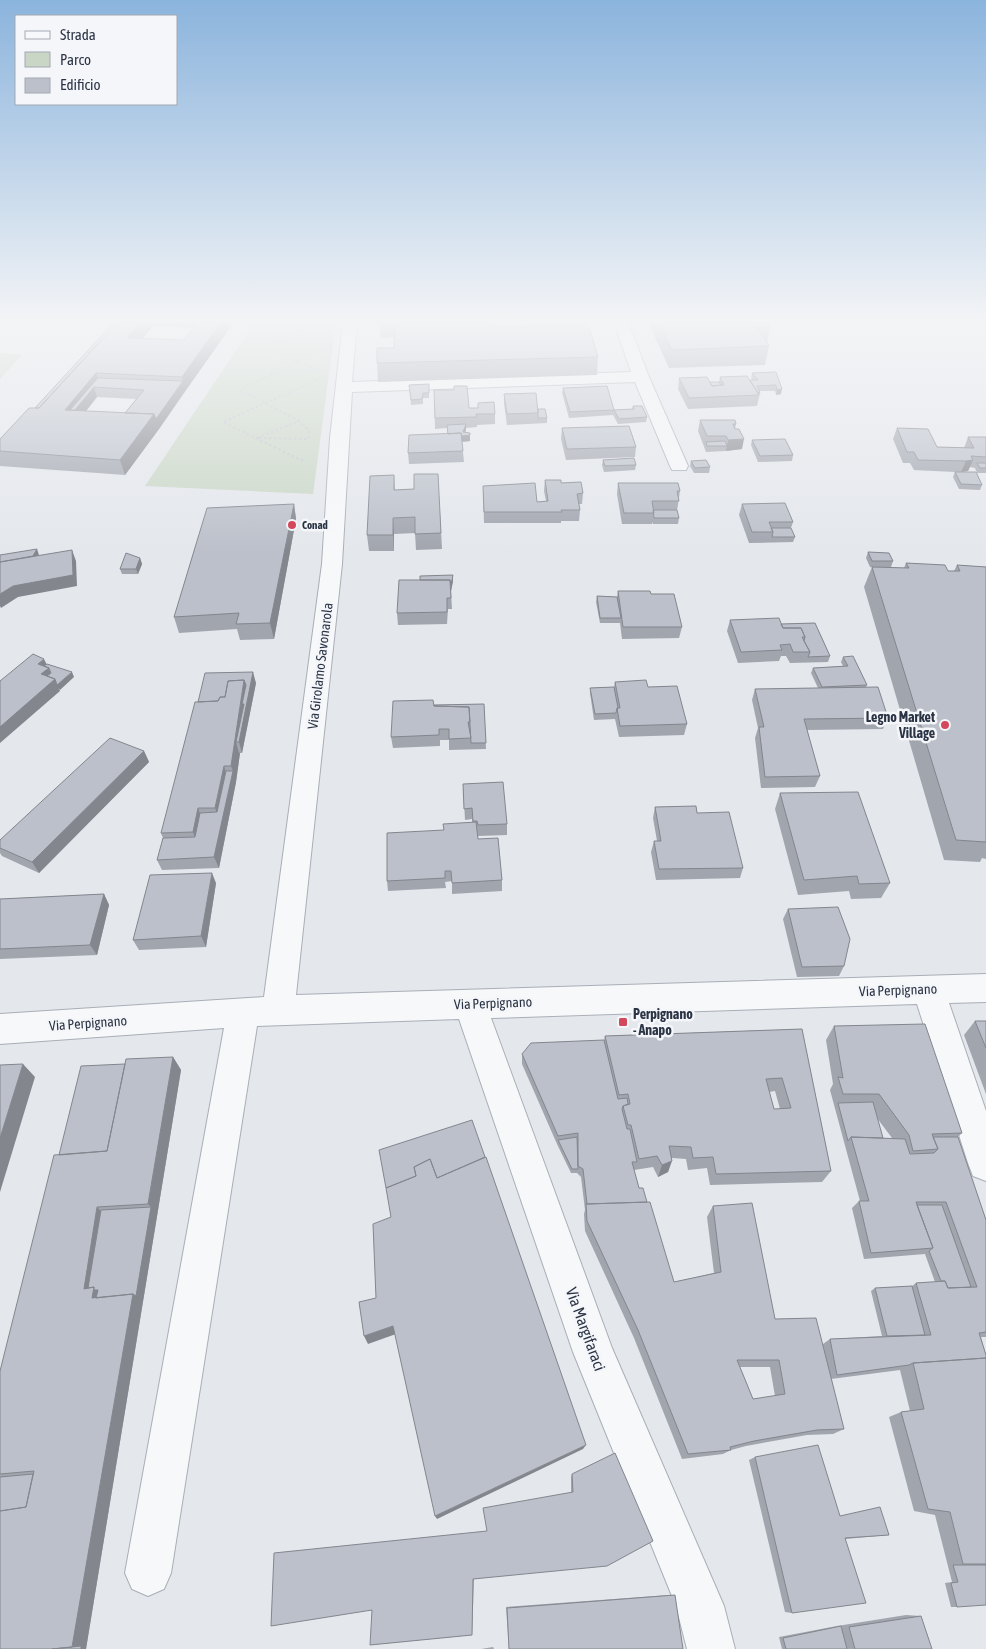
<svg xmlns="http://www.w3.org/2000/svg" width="986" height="1649" font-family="'Asap Condensed',sans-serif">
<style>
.green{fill:#c9d6c5}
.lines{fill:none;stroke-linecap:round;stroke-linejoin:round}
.minor-casing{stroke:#a9aeb7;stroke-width:2}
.path{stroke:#c2c5cb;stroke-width:2;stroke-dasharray:2.5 2.5;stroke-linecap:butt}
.minor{fill:#f7f8fa;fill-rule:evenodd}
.wall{fill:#a1a5ae;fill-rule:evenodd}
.shaded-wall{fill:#83868d}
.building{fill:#bbc0ca;stroke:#83868d;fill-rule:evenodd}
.poi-dot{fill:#d1495b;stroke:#f4f6f9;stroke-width:2}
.labels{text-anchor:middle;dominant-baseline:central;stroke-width:5;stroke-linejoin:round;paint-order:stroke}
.far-poi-label{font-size:11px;font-weight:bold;fill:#2b3445;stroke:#f4f6f9;text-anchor:start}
.street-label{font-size:14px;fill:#2b3445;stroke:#f4f6f9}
.poi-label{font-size:14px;font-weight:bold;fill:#2b3445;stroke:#f4f6f9;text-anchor:end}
.near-street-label{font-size:16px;fill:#2b3445;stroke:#f4f6f9}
</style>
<rect width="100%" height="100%" fill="#e4e7ec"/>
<path class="green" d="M255 322H336L313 494 145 486Z
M0 353 22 355 0 379Z"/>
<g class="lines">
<defs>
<path id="minor" d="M343 322H357L352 382 631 372 614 322H628L649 377 688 466 686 470H672L670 466 635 382 352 392 342 564 296 995 986 974V1002L949 1003 986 1111V1181L973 1176 968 1163 917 1004 491 1018 612 1348 724 1606 735 1649H687L676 1606 573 1352 459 1019 257 1026 171 1573 164 1589 148 1596 132 1589 125 1573 224 1028 0 1044V1014L264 997 322 564 330 438Z"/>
</defs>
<use href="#minor" class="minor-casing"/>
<path class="path" d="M277 322 302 329 265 347 319 371
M289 326 300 322
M302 329 323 340
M257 438 299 421 240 390 321 350
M259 438 308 439 309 431 299 421
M303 461 223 422 317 380"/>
<use href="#minor" class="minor"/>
</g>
<path class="wall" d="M106 322H234L159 429 125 475 0 466V439L35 408 114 322ZM153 326 193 328 184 340 142 339ZM97 397 136 399 125 413 86 411Z
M379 322H492L493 327 598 357 597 375 378 382 377 363 394 348 395 337 381 338Z
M648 322H769L770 327 767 343 769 346 765 365 669 368Z
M776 372 781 394 776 395 775 391H760V393L757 406 688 409 678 389 679 378 710 382H719L720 377 753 380 751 378 752 373Z
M429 384V398H423V404L411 405 409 385Z
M563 388 614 410 632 409 633 406 647 417 646 422 618 424 613 415 569 418 562 393Z
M434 390 469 408H478V403L495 414V424L477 425V427L466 428 465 432 470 441 462 442 464 462 409 464 408 453 447 434V428L435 429Z
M504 394 538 409 547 418V423L507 425 504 404Z
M700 420 736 424 735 429 742 449 726 451 706 452 698 431Z
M562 428 636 447 635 457 566 460 561 439Z
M897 428 937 447 964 448 968 437H986V473H977L975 468 970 467 968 471 962 472 982 485 980 490 959 489 953 477 955 472 914 470 910 463H903L893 439Z
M752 440 793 455 792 461 758 462 751 445Z
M603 460 636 465 635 470 604 472 602 465Z
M691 461 710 467 709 473H694L690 466Z
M438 474 442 549 416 550 415 533 394 534V551H369L367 535 394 475 395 490 414 489Z
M545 480 561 483 583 493 582 504H579L580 510 579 521H561V523H484L483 486 537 502 546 501 544 491Z
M618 483 680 491 677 511 679 518 678 524H653V522L652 524H622L617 494Z
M294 504 296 519 274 639 240 640 237 629 179 633 174 617Z
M742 504 793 522 791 528 795 537 793 542 749 543 739 515Z
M868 552 893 561 891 567H870L866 558Z
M140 558 142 564 138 574H122L120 569Z
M906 563 948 571H954L957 565 986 567V859L982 858 980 862 944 860 864 587 872 567 904 568Z
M453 575V581L451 591 452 609H448L447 624 398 625 397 613 420 580Z
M618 591 651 594 682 627 679 638 622 639 620 623H600L596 602 597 596 617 597Z
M730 620 781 624 815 623 830 656 828 662 790 663 786 656H781L779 661 738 663 727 631Z
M843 657 867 685 866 687 888 718 883 729 807 730 820 776 815 787 761 788 755 738 758 728 752 700 755 689 818 688 811 673 813 668 843 666 841 662Z
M615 682 648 687 687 724 684 735 619 737 615 719 594 720 590 693V688L614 687Z
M256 683 242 753H240L236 782 219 868 162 870 157 860 163 838 161 833Z
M484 704 486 749 449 750V740H440V746L393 748 391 737 434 705Z
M144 751 149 762 39 873 2 856 0 853V840Z
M463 784 507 824V835L478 836 477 832 478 839 502 880V891L452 894V881L445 882 446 888 388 891 387 881 444 830 472 822V819L465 820Z
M780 793 890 883 881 898 851 899 849 891 798 895 775 809Z
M655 807 697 813 743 868 740 878 656 880 651 852 654 841H657L653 818Z
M216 883 206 947 139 950 133 940Z
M104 894 109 905 97 955 0 959V899Z
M788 909 844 966 839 976 797 977 783 919Z
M975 1021H986V1094L964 1035Z
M834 1026 962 1133 958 1137 986 1220V1337H981L986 1355V1565L957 1607H951L945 1583 952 1582 935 1515 914 1511 889 1417 901 1412 910 1411 900 1370 831 1379 844 1429 833 1434 807 1435 746 1446 731 1450 723 1454 682 1459 634 1338 585 1231 584 1214 585 1210 581 1177 577 1173H571L557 1144 522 1064V1054L604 1040 605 1036 802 1029 831 1171 822 1182 710 1185 707 1168 688 1170 686 1159 672 1158 668 1172 658 1177 653 1167 634 1170 639 1188 674 1282 714 1273 707 1217 713 1206 775 1319 823 1344 830 1339 882 1336 871 1291 875 1288 912 1286 916 1283 935 1282 925 1254 864 1259 852 1208 859 1201H860L830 1090 833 1084 826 1040ZM775 1091 780 1109H774L769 1092ZM877 1118 892 1138H883ZM740 1367H770L775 1396 753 1399Z
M173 1057 181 1070 86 1649H0V1371L59 1155 125 1064Z
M755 1457 840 1516 889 1535 845 1539 792 1613 785 1612 749 1460Z
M572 1474 653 1541 474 1579 472 1635 370 1645 487 1531 571 1493V1477Z
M669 1595H675L683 1649H509L506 1607Z
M906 1615 921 1616 932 1649H782L779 1637 837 1626Z
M493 1647 494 1649H481Z"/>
<path class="shaded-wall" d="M141 322H151L153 326 131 352 127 338Z
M221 322H234L185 391 182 377Z
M96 373 101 387H94L97 397 75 425 65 410Z
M183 381 185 391 159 429 125 475 120 460 154 414Z
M782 389 781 394 776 395 777 390Z
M466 424V430L464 436 470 435V441L448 443 463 432Z
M744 439 742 449 726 451 728 440Z
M973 460 968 471 961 472 966 461Z
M294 504 296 519 274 639 270 623Z
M393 518 394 534V551L393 535Z
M37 549 39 555 0 574Z
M72 550 76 561 77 586 18 597 1 608 0 606V594Z
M140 558 142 564 138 574 136 569Z
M453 575V581L451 591V585Z
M44 659 54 679 41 674 38 664Z
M72 672 74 677 60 690 57 685Z
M253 672 256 683 242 753 239 742H236L239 753H240L236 782 219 868 214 857 233 771 231 766 244 680Z
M55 679 60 691 0 743V726Z
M144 751 149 762 39 873 32 862Z
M224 766 229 782 221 823 215 808Z
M198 808 204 824 199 848 193 832Z
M212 873 216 883 206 947 201 936Z
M104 894 109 905 97 955 90 945Z
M173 1057 181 1070 86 1649H81L72 1647 133 1294 151 1207 148 1204Z
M23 1064 35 1077 0 1192V1138Z
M672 1161 668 1172 658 1177 662 1165Z
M97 1207 108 1218 105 1300 92 1298 84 1289Z
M393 1326 396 1334 368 1344 364 1336Z
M586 1445 583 1449 437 1519 435 1516Z"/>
<path class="building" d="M114 322H118L39 408H35Z
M118 322H141L127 338 184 340 198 322H221L182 377 96 373 65 410 154 414 120 460 0 451V439L29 408H39Z
M395 322H492L493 327 588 324 598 357 377 363V348H394Z
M658 322H769L770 327H757L769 346 672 350Z
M776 372 782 389 777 390 776 385 757 386 760 393H758L750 380H758L752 373Z
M747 376 759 395 689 398 679 378 707 377 712 386 724 385 720 377Z
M98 378 183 381 156 419 154 414 125 413 144 390 94 387 75 410H70Z
M710 382H719L721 385 712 386Z
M429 384V393H423L422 399 411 400 409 385Z
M454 386H467L469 408H478V403L494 402 495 414H476L477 417 435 418 434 390H454Z
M607 386 614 410 634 409 633 406H642L647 417 619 419 614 410 570 412 563 388Z
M536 393 538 413 507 414 504 394Z
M538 409H545L547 418H538Z
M700 420H735L736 424H733L735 429H739L744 439 728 440 726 436H707Z
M466 424 463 432 470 433V435L462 436 461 433 448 434 447 425Z
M629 426 636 447 567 449 562 428Z
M897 428 928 429 937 447 974 448 968 437H986V457L971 456 973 460 966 461 918 460 914 452H907Z
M461 433 463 451 408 453 409 435Z
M785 439 793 455 760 456 752 440Z
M725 441 727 446H707L706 442Z
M634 458 636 465 605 466 603 460Z
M706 460 710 467 695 468 691 461Z
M977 463H986V468H980Z
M955 472H976L982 485 961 484Z
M414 474H438L441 533 415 534V517L393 518V535H367L370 476 394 475V490L414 489Z
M545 480H561V483L581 482 583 493 577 494 580 510H561L562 512H484L483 486 535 483 537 502 548 501Z
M618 483H678L680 491H677L679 501H652L654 513H624Z
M785 503 793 522H769L773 532H752L742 504Z
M294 504 270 623 236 624 239 613 174 617 207 508Z
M653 510H677L679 518H654Z
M771 528H791L795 537H772L773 532Z
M37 549 33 556 0 562V555Z
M72 550 73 575 13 586 0 594V562Z
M868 552 889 553 893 561H872Z
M126 553 140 558 136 569H120Z
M906 563 945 565 948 571H960L957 565 986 567V842L956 840 872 567 909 568Z
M453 575 451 585 450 580H420V576Z
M399 580H450L451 598H447V612L397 613Z
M618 591H650L651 594H674L682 627H623Z
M597 596 617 597 621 618H600Z
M779 618 783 628H801L805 637H802L810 652H793L790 644 780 645 782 650 741 652 730 620Z
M815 623 830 656 808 657 810 652 804 641 805 637 801 628H783L781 624Z
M33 654 44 659 38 664 49 668 41 674 55 679 0 727V681Z
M853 656 867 685 822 687 813 668 848 666 843 657Z
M47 664 72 672 57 685 55 679 47 676 51 673 49 668 44 666Z
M253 672 239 742H236L244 704H242L246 685 244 680 228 681 225 697H220L218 701 198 702 205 673Z
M244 680 231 766H224L215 808H198L193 832 161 833 195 702 218 701 220 697H225L228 681Z
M646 680 648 687 677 686 687 724 620 726 617 708H620L615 682Z
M614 687 618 708H617L616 713 595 714 590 688Z
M878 687 888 718 804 719 820 776 765 777 759 727H764L755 689Z
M433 700 434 706 469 707 470 722H468L471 738 449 739V729H439V735L391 737 393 701Z
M484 704 486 743H471L469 707 434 706V705Z
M110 738 144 751 32 862 0 848V840Z
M226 771H233L214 857 157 860 163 838 195 837 200 813 217 812Z
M503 782 507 824 478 825 477 821H473L472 808 464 809 463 784Z
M858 792 890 883 859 884 857 876 804 880 780 793Z
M696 806 697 813 729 812 743 868 659 869 654 841H661L655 807Z
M476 822 478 839 498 838 502 880 452 883 451 871H445V878L387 881V833L444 830 443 824Z
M212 873 201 936 133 940 150 875Z
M104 894 90 945 0 949V899Z
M838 907 850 939 844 966 802 967 788 909Z
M975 1021H986V1048Z
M925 1024 962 1133 932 1134 938 1149 913 1151 909 1135 879 1094H843L838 1077 843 1078 834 1026Z
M802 1029 831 1171 716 1174 713 1157 693 1158 691 1147 669 1146 672 1161 662 1165 657 1156 639 1159 631 1125H628L623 1106 630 1104 628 1094 619 1095 605 1036ZM782 1078 791 1108 774 1109 766 1079Z
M604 1040 618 1099 627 1098 628 1104 623 1106 622 1109 627 1129H630L637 1162H632L639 1188H643L647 1202 587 1204 583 1169 578 1166V1133L558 1136 522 1054 531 1043Z
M173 1057 148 1204 97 1207 84 1289 94 1287 92 1298 133 1294 72 1647 52 1649H0V1511L26 1507 34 1471 0 1474V1371L54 1155 107 1151 126 1059Z
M23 1064 0 1138V1065Z
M125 1064 107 1151 59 1155 81 1066Z
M873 1102 883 1138 851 1137 848 1141 838 1103Z
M472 1120 485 1157 437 1178 430 1159 414 1167 416 1176 386 1188 379 1150Z
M577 1137 578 1169H572L558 1140Z
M851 1137 905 1139 910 1154 934 1153 938 1149 933 1137H958L986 1220V1332L979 1333 986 1355V1358L913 1363 909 1365 837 1375 830 1339 931 1335 916 1283 945 1281 948 1288 977 1287 946 1202H916L933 1248 871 1253 859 1201H869Z
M486 1157 586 1445 435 1516 393 1326 364 1336 359 1302 376 1298 373 1224 391 1217 386 1188 416 1176 414 1167 430 1159 437 1178Z
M650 1202 674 1282 721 1272 713 1206 752 1203 775 1319 816 1318 844 1429 817 1430 754 1441 730 1447 731 1450 688 1454 638 1330 587 1221 586 1204ZM737 1360H779L785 1394 753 1399Z
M917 1205H942L971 1287 948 1288 945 1281H941L929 1251 933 1248Z
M151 1207 136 1296 133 1294 96 1298 98 1290H94V1287L88 1288 101 1210Z
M912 1286 925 1335 887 1336 875 1288Z
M986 1358V1564H963L950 1512 928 1509 901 1412 924 1409 913 1363Z
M818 1445 840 1516 880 1507 889 1535 845 1538 866 1603 792 1613 755 1457Z
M615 1453 653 1541 607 1566 473 1579 472 1635 370 1645 372 1610 271 1626 274 1553 487 1531 483 1508 573 1492 572 1474Z
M33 1474 26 1507 0 1511V1477Z
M953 1565H986V1605L957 1607 951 1583 958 1582Z
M675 1595 683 1649H509L507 1608Z
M921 1616 932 1649H855L849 1627Z
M841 1626 847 1649H786L783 1638Z
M81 1646V1649H52L72 1647Z"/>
<linearGradient id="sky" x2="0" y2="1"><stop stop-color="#8bb4dd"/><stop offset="0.58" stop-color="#f3f4f6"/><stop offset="1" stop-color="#f3f4f6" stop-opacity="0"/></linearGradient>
<rect width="986" height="552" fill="url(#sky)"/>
<g class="poi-dot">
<circle cx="292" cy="525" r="5"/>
<circle cx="945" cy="725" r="5"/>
<rect x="618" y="1017" width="10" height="10" rx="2.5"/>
</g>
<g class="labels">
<g class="far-poi-label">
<text x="302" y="525">Conad</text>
</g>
<g class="street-label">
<text transform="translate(320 666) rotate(-83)">Via Girolamo Savonarola</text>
<text transform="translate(898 990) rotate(-2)">Via Perpignano</text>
<text transform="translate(493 1003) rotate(-2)">Via Perpignano</text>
<text transform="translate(88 1023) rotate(-4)">Via Perpignano</text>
</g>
<g class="poi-label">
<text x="935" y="717">Legno Market<tspan x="935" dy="16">Village</tspan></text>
<text x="633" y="1014" text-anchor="start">Perpignano<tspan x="633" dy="16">- Anapo</tspan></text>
</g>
<g class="near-street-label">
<text transform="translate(586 1329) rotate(70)">Via Margifaraci</text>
</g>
</g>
<rect x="15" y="15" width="162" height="90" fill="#f4f6f9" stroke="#a4a8b1"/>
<rect x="25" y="31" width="25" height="8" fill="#f7f8fa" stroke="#a4a8b1"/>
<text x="60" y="40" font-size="15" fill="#2b3445">Strada</text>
<rect x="25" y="52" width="25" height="15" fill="#c9d6c5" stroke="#a4a8b1"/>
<text x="60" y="65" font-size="15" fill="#2b3445">Parco</text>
<rect x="25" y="78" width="25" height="15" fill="#bbc0ca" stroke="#a4a8b1"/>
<text x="60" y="90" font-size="15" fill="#2b3445">Edificio</text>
</svg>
